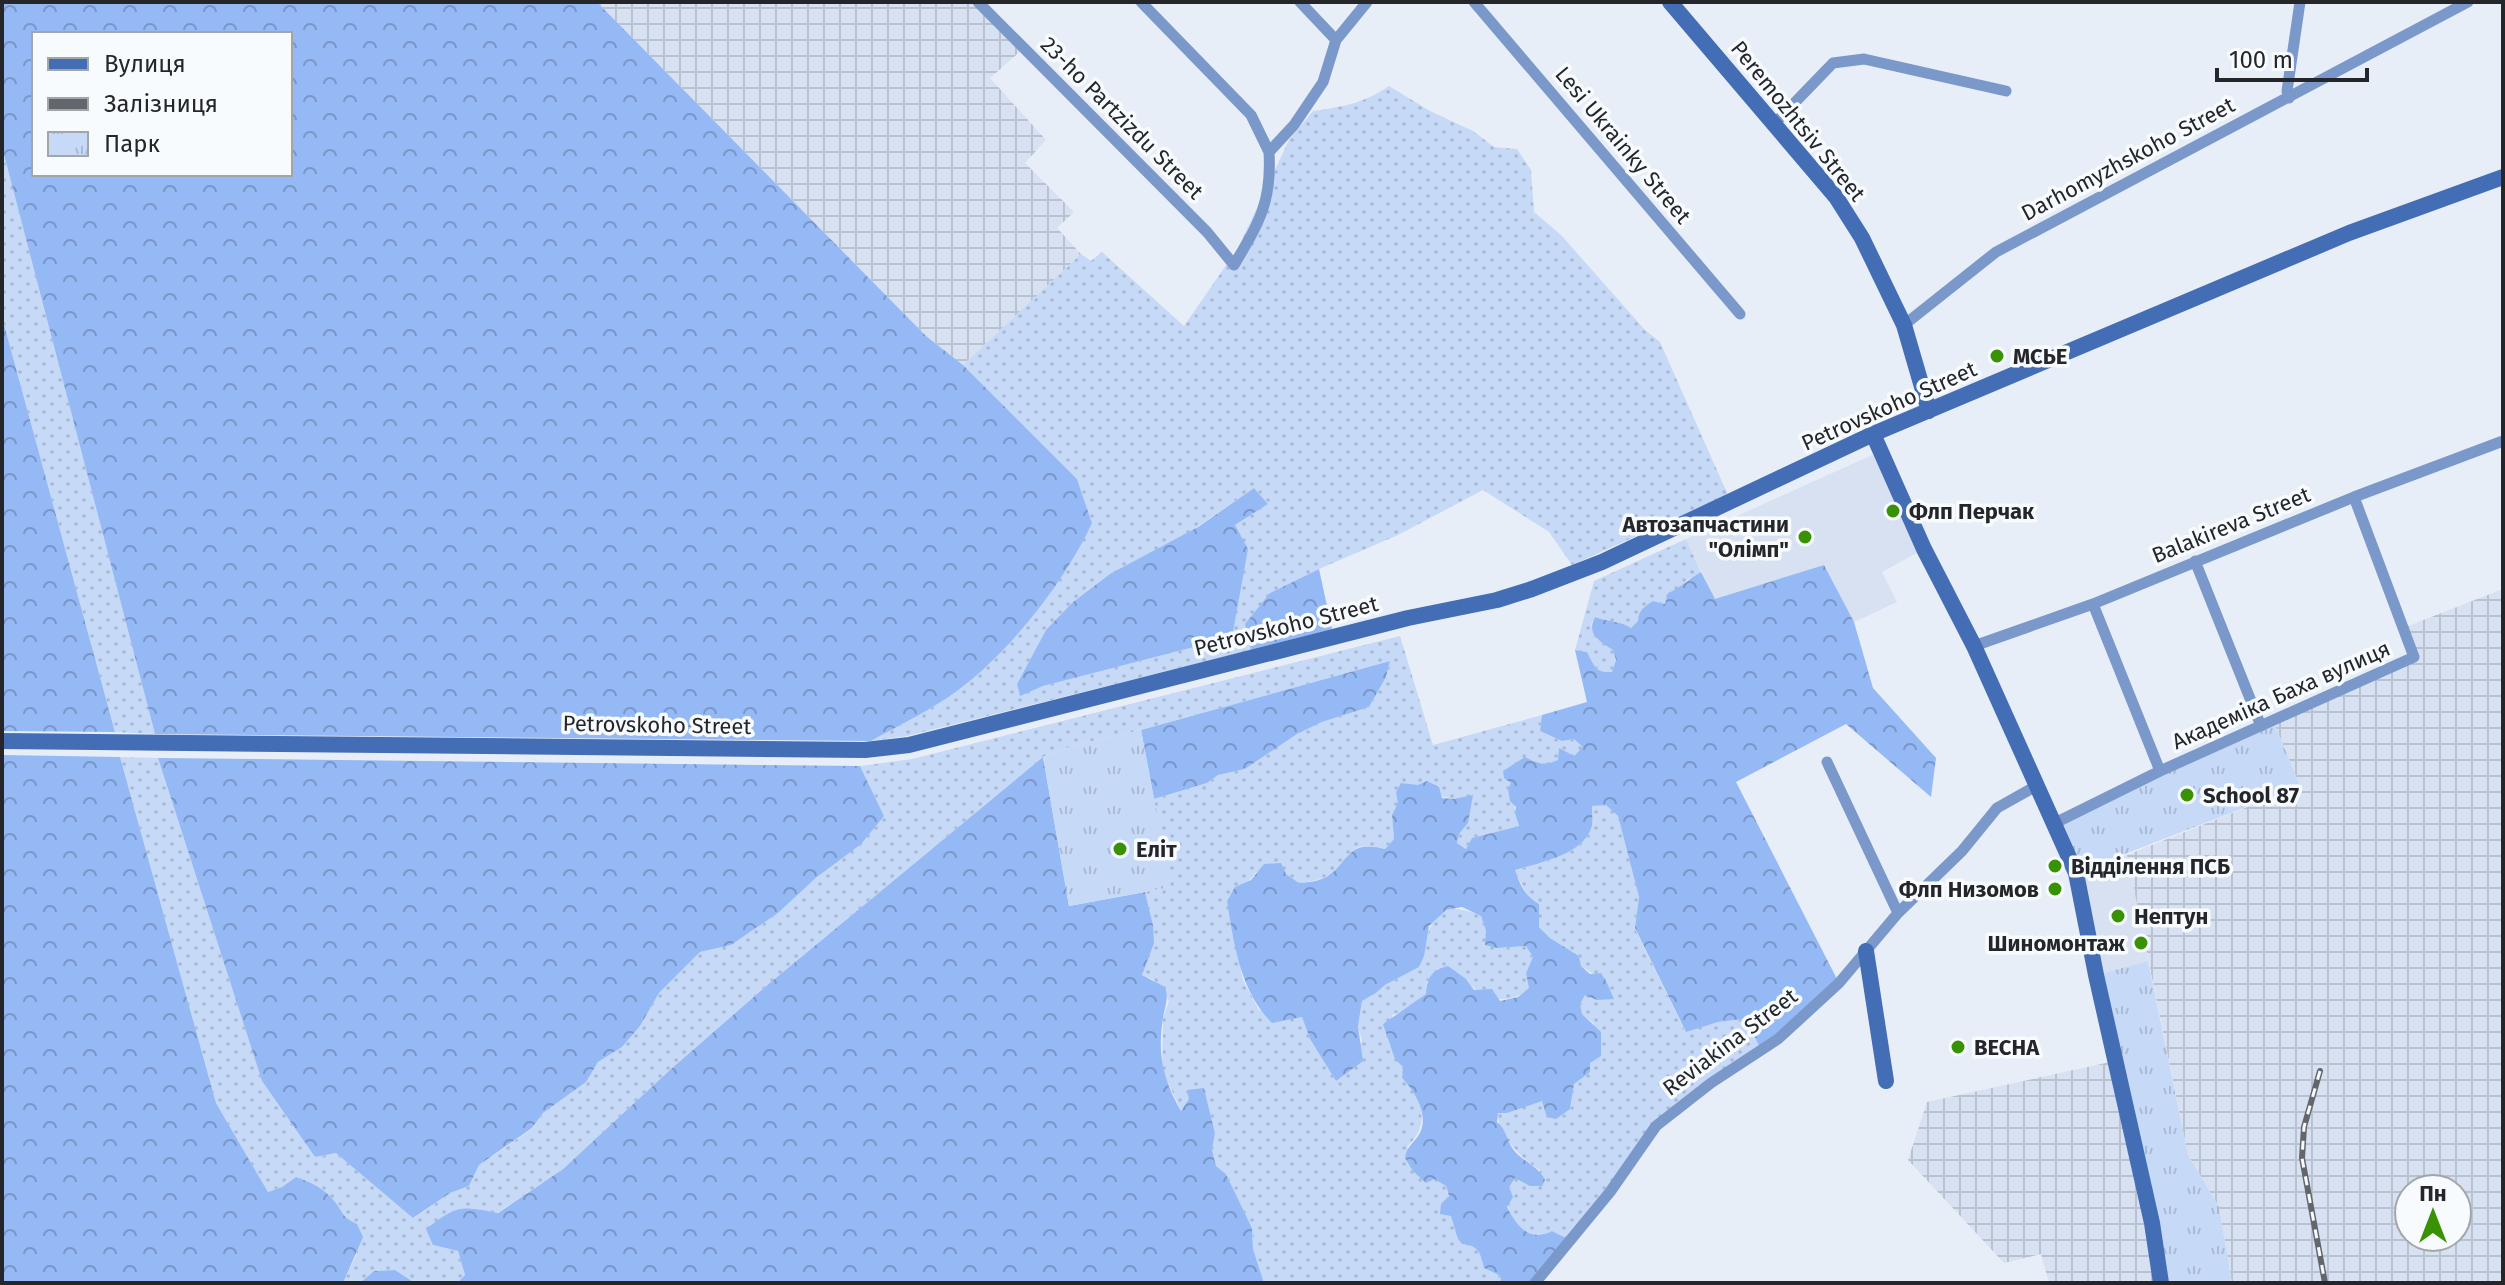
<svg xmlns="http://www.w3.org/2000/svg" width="2505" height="1285" font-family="'Fira Sans',sans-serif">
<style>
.built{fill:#d7e1f1}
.industrial{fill:url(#industrial-grid);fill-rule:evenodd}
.grass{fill:url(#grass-dots);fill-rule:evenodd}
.forest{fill:url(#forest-crowns);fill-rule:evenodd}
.park{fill:url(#park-tufts)}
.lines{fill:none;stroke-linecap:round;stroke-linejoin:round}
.street{stroke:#7a98ca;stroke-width:11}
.secondary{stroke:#436db5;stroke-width:16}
.rail-casing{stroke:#63666c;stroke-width:6}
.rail{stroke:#f8fbfe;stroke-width:3;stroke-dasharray:9;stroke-linecap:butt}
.poi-dot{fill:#389204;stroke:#f8fbfe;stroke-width:3}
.labels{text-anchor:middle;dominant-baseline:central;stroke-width:7;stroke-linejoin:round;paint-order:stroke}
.street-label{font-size:22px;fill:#24262a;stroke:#f8fbfe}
.poi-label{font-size:22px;font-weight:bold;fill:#24262a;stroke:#f8fbfe;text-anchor:start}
</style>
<defs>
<pattern id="industrial-grid" width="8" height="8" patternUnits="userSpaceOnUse" patternTransform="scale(2)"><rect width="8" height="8" fill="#d7e1f1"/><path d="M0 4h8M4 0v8" fill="none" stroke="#b8c1cf"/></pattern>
<pattern id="grass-dots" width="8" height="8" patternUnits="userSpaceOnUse" patternTransform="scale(2)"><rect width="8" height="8" fill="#c6d9f7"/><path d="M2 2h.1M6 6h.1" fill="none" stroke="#aabad4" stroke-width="1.8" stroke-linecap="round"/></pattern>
<pattern id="forest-crowns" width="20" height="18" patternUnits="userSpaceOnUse" patternTransform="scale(2)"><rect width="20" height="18" fill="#94b9f5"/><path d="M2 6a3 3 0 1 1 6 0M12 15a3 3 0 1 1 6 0" fill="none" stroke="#7996c7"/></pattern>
<pattern id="park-tufts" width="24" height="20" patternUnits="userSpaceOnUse" patternTransform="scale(2)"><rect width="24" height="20" fill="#c6d9f7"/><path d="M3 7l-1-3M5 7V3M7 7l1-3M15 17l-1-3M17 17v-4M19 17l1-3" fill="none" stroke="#aabad4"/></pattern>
</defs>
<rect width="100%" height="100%" fill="#e8eef7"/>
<path class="built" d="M1881 451 1924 549 1882 572 1897 602 1854 622 1824 565 1715 600 1686 539Z
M2127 855 2148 961 2096 975 2076 873Z"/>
<path class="industrial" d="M597 2H978L1025 47 990 78 1046 140 1025 163 1074 212 1057 228 1081 254 963 365 926 336Z
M2503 589V1283H2232L2219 1207 2188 1155 2127 855 2300 786 2273 720 2414 658 2403 628ZM2409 1189H2457V1237H2409Z
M2115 1061 2161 1283H2049L2041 1254 2004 1263 1908 1160 1927 1102Z"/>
<path class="grass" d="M1389 86 1430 111 1473 131 1494 147 1517 149 1531 170 1534 212 1561 235 1645 330 1660 342 1728 495 1572 565 1549 532 1483 490 1398 535 1319 569 1270 593 1251 650 907 736 871 741C896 727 923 714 947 698 1011 655 1055 589 1092 523L1077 479 963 365 1081 254 1091 261 1102 252 1184 326 1238 248 1289 140 1313 111C1342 107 1365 103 1389 86ZM1254 488 1268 504 1235 525 1129 662 1043 686 1020 695 1017 684 1046 630Z
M2 147 155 734 115 732 2 317Z
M1686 539 1701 572 1687 580 1665 604 1653 601C1645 606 1638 610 1638 621L1631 628 1595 617 1591 624 1597 639 1613 650 1616 660 1612 672C1594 673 1595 666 1587 652L1575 650 1594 581Z
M1400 636 1433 745 1542 715 1540 731 1562 741 1574 739 1584 747 1574 756 1549 764H1538L1511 782C1514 797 1514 812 1519 826L1472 838 1467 849 1457 843 1459 834 1468 823 1454 799C1435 797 1421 785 1402 783L1396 792 1399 803 1392 815 1394 839 1385 849C1350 839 1352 856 1330 874 1320 881 1310 881 1299 883L1286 874 1256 872C1247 887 1237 882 1227 901L1243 980 1259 1010 1289 1019 1302 1016 1310 1039 1336 1081 1362 1041 1358 1026 1362 1001 1376 993 1385 985 1419 967C1429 928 1432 894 1481 916L1486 931 1497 948 1526 946 1533 957 1526 973 1530 989C1508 1005 1482 1002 1466 979L1427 981 1426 994 1407 1009 1392 1015 1404 1067 1402 1078C1423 1100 1431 1124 1407 1147L1434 1179 1446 1186 1458 1239 1462 1244C1479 1246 1480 1251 1484 1268L1501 1276 1500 1283H1264L1253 1249 1252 1228 1226 1174 1216 1166 1212 1150 1215 1133 1204 1088 1189 1099 1182 1112 1162 1071 1163 1017 1169 1001 1154 980 1142 975 1153 925 1145 892 1170 887 1154 799 1207 783 1218 775 1245 769 1297 734 1322 722 1369 707 1386 677 1390 661 1141 730 1072 746 1043 757 771 982 671 1069 563 1169 497 1213 471 1208 433 1245 458 1251 465 1275 457 1283H415L395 1270 374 1271 360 1283H343L357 1253C344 1218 334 1191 296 1177L282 1187 268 1192 216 1103 120 757 158 758 262 1081 315 1157 336 1153 414 1218 450 1193 469 1186 479 1165 532 1129 543 1113 586 1082 598 1062 622 1047 640 1026 659 993 700 952 731 945 778 913 884 816 860 766 912 759Z
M1606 804 1618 816 1639 897 1635 929 1685 1031 1718 1022 1743 1019 1752 1031 1761 1050 1656 1126 1576 1234 1564 1237 1552 1231C1516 1248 1493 1193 1516 1178 1522 1174 1534 1173 1541 1171 1524 1161 1496 1134 1498 1113L1543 1100 1570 1109 1574 1084C1593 1070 1592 1045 1594 1024L1582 1014 1580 1004 1585 994 1613 999 1607 983 1581 966 1579 956 1550 938 1539 927V904L1529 898 1514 870C1539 864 1584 855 1592 826 1593 820 1592 812 1592 806Z"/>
<path class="forest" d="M2 2H597L926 336 963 365 1077 479 1092 523C1063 585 1004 660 947 698 923 714 896 727 871 741L155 734 2 147ZM34 34H290V174H34Z
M2 317 115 732 2 731Z
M1254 488 1268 504 1235 525 1248 549 1232 637 1043 686 1020 696 1017 684 1046 630 1072 603 1110 574 1198 527Z
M1824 565 1854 622 1873 688 1936 758 1931 797 1846 724 1736 782 1839 983 1761 1050 1752 1031 1743 1019 1718 1022 1686 1032 1635 928 1639 897 1618 816 1606 805 1592 806C1592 812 1593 820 1592 826 1584 855 1539 863 1515 870 1520 885 1525 896 1539 904V927L1550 938 1579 956 1581 966 1590 974 1601 973 1607 983 1614 999 1597 1000 1585 995 1580 1004 1582 1014 1601 1032V1056L1590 1063V1072L1574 1084 1570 1109 1556 1119 1547 1117 1542 1101 1507 1113H1498L1497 1122C1507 1130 1506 1140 1513 1149 1521 1161 1538 1165 1545 1180L1542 1186H1530L1515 1178 1509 1187 1513 1197 1507 1207C1517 1227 1530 1242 1552 1231L1564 1237 1576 1234 1535 1283H1500L1501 1276 1484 1268C1480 1252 1479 1246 1462 1244L1458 1239 1451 1216 1440 1214 1441 1204 1449 1196 1446 1186 1434 1179 1426 1183 1413 1171 1405 1158C1407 1146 1412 1145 1418 1136 1431 1118 1415 1091 1402 1078L1403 1067 1395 1059 1383 1024 1426 994C1427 977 1432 970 1448 966L1466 979 1474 990 1492 989 1500 1001 1518 997 1529 988 1526 973 1533 957 1526 946 1497 948 1485 945 1486 931 1481 916 1462 907 1446 910 1429 926 1424 956 1419 967 1385 985 1376 993 1362 1001 1358 1026 1363 1061 1336 1081 1310 1039 1302 1017 1272 1023C1240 991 1234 944 1227 901L1235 887 1251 880 1264 864 1281 863 1286 874 1299 883C1305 882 1313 882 1319 880 1349 870 1342 837 1385 849L1394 839 1392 815 1398 803 1396 792 1401 783 1418 785 1427 781 1439 787 1442 798 1454 799 1473 795 1468 823 1459 834 1457 843 1466 849 1472 838 1519 826 1515 813 1516 807 1510 801 1508 789 1511 783 1504 778 1503 771 1525 757C1538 764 1545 766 1558 760L1559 748 1574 756 1583 747 1574 739 1562 741 1540 731 1542 715 1587 702 1575 650 1587 652C1595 666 1594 673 1612 672L1616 660 1613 650C1599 641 1586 634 1595 617 1607 622 1621 621 1631 628L1638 621C1638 610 1645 606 1653 601L1665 604 1668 593C1681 588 1688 579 1701 572L1715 599Z
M1319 569 1332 629 1251 650 1245 624 1270 593Z
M1390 661 1386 677 1369 707 1322 722 1297 734 1245 769 1218 775 1207 783 1154 799 1141 730Z
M2 755 120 757 216 1103 268 1192 282 1187 296 1177C311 1182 325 1189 335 1202 344 1214 342 1217 357 1224L363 1237 343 1283H2Z
M1043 757 1069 906 1145 892 1153 925 1154 943 1142 975 1165 987C1169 1000 1165 1005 1163 1018 1157 1054 1163 1080 1181 1111L1189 1099 1187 1090 1204 1088 1215 1133 1212 1150 1216 1166 1226 1174 1252 1228 1253 1249 1264 1283H457L465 1275 458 1251 433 1245 426 1229C456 1206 460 1205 498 1213L563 1169 671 1069 771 982Z
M158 758 860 766 884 816 861 844 817 877 778 913 731 945 700 952 659 993 640 1026 622 1047 598 1062 586 1082 543 1113 532 1128 479 1165 469 1186 450 1193 413 1218 336 1153 315 1157 262 1081Z
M395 1270 415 1283H360L374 1271Z"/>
<path class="park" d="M2273 720 2300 786 2076 873 2055 823Z
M1141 730 1171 887 1069 906 1043 757 1072 746Z
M2148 961 2188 1155 2219 1207 2232 1283H2161L2096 975Z"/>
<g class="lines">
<path class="street" d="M978 2 1207 232 1234 265C1259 223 1272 202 1269 152L1294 125 1323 82 1336 40 1367 2
M1141 2 1251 115 1269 152
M1300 2 1336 40
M1474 2 1740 314
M2289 98 2287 91 2300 2
M1775 123 1833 63 1864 59 2006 91
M1904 325 1996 252 2468 2
M2195 561 2261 726
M2093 604 2160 771
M1974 646 2093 604 2354 497 2503 441
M1827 762 1898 913
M2055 823 2160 771 2414 657 2354 497
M1535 1283 1610 1192 1656 1126 1711 1083 1778 1039 1839 983 1898 913 1962 851 1997 808 2036 786"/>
<path class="secondary" d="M1670 2 1836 197 1862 238 1904 325 1929 411
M1873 434 1924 549 1974 646 2076 873 2096 975 2152 1223 2161 1283
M2 741 865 750 909 745 1408 618 1497 600 1532 589 1602 562 1873 434 2349 233 2503 177
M1866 951 1886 1081"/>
<defs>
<path id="rail" d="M2320 1071 2304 1127 2302 1158 2325 1283"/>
</defs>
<use href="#rail" class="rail-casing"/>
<use href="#rail" class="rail"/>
</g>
<g class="poi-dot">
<circle cx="1997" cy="356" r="8"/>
<circle cx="1893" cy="511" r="8"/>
<circle cx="1805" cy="537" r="8"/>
<circle cx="2187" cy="795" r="8"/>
<circle cx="1120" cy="849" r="8"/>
<circle cx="2055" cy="866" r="8"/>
<circle cx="2055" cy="889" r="8"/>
<circle cx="2118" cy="916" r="8"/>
<circle cx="2141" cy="943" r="8"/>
<circle cx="1958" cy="1047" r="8"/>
</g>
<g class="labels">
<g class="street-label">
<text transform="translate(1122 118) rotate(45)">23-ho Partzizdu Street</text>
<text transform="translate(1798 121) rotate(51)">Peremozhtsiv Street</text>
<text transform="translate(1623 145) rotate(50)">Lesi Ukrainky Street</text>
<text transform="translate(2128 159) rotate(-28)">Darhomyzhskoho Street</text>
<text transform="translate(1889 406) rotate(-24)">Petrovskoho Street</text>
<text transform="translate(2231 525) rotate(-22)">Balakireva Street</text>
<text transform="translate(1286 626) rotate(-14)">Petrovskoho Street</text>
<text transform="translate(2281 695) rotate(-24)">Академіка Баха вулиця</text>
<text transform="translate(657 725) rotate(1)">Petrovskoho Street</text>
<text transform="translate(1730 1042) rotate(-37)">Reviakina Street</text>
</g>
<g class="poi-label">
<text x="2013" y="356">МСЬЕ</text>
<text x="1909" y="511">Флп Перчак</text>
<text x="1789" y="524" text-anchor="end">Автозапчастини<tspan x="1789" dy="25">"Олімп"</tspan></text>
<text x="2203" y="795">School 87</text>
<text x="1136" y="849">Еліт</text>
<text x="2071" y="866">Відділення ПСБ</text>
<text x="2039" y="889" text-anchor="end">Флп Низомов</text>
<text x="2134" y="916">Нептун</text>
<text x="2125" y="943" text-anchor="end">Шиномонтаж</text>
<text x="1974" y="1047">ВЕСНА</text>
</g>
</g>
<rect width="2505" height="1285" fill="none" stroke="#24262a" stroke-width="8"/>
<rect x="32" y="32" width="260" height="144" fill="#f8fbfe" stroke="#a3a6a9" stroke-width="2"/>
<rect x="48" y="58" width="40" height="12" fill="#436db5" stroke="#a3a6a9" stroke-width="2"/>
<text x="104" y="72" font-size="24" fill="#24262a">Вулиця</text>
<rect x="48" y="98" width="40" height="12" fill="#63666c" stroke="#a3a6a9" stroke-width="2"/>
<text x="104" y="112" font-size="24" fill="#24262a">Залізниця</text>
<rect x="48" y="132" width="40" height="24" fill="url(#park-tufts)" stroke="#a3a6a9" stroke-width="2"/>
<text x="104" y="152" font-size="24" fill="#24262a">Парк</text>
<g transform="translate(2433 1213)"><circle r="38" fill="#f8fbfe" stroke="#a3a6a9" stroke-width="2"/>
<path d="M0-6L14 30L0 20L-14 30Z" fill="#389204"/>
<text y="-12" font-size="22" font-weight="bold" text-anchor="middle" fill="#24262a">Пн</text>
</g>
<path d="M2217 68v12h150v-12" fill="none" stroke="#24262a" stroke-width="4"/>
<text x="2229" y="68" font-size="24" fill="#24262a" stroke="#f8fbfe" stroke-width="6" paint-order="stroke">100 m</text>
</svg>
